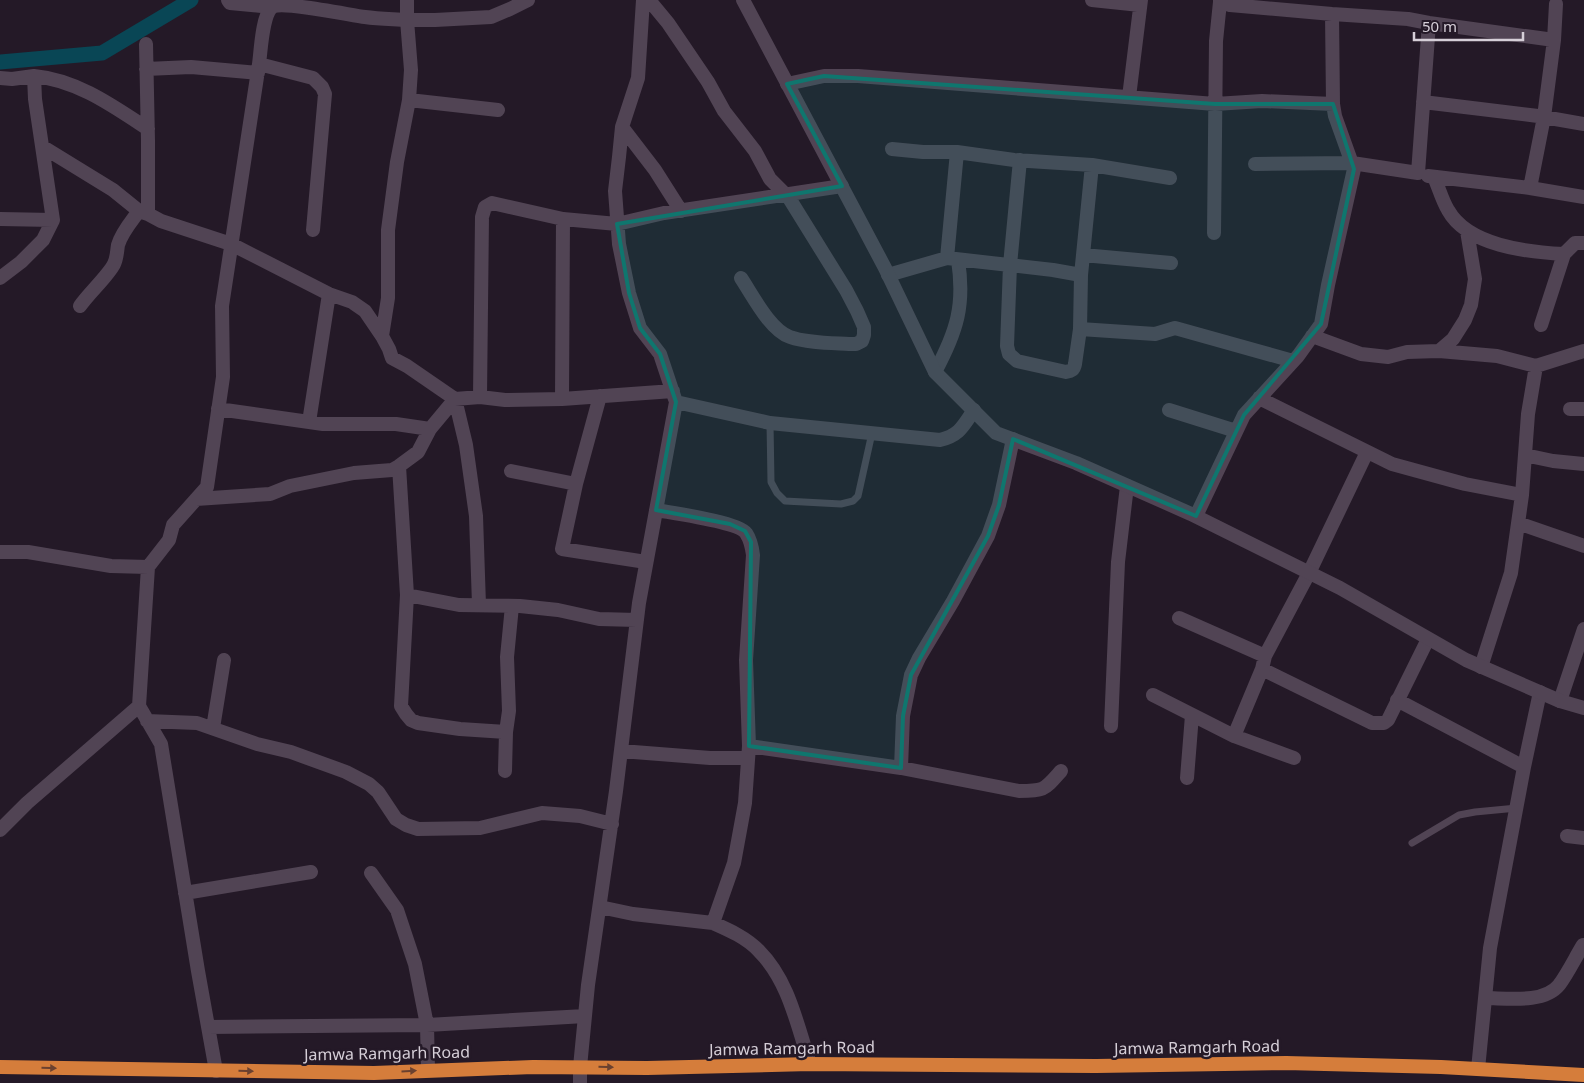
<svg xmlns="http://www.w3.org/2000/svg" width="1584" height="1083" font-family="'Noto Sans',sans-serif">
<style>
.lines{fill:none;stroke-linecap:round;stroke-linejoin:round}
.canal{stroke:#094655;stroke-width:15}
.service{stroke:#514454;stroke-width:7}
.minor{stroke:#514454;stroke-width:14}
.tertiary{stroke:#514454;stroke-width:14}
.trunk{stroke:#d57d3b;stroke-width:14}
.oneway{fill:#6b412f}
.marked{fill:#0f766e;fill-opacity:0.2;stroke:#0f766e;stroke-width:4;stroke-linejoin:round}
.labels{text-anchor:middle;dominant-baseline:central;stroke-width:5;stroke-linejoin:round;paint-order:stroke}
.street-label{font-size:16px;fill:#d6cfd8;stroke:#241927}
</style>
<rect width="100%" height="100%" fill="#241927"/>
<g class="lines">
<path class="canal" d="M0 62 102 53 191 0"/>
<path class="service" d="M770 423 771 482 777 493 785 501 841 504 853 501 858 496 872 433
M1412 843 1459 815 1475 812 1517 808"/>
<path class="minor" d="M228 0 230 3 271 7
M407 0V20H435L491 17 510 9 528 0
M643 0 638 78 622 127 619 157 615 191 619 244 629 293 640 328 660 354 675 399
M649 0 668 23 708 82 724 111 755 151 770 179 789 198 846 290 857 311 864 327V335L862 341 856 344H849C831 343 807 343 790 337 770 330 753 296 741 278
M1092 0 1140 5
M1220 0V2L1230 5 1332 14 1408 19 1429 23 1554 40
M146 44 148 141V214
M146 69 191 67 258 73
M0 78 12 79 34 76
M787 84 824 76H858L1215 104 1262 101 1333 104 1332 14
M1129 97 1141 0
M409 100 498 110
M1423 102 1538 116 1584 124
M622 127 655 170 681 211
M43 147 113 190 139 211 148 214 161 221 231 244 329 294 352 302 365 311 382 336
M892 149 923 152H957L1014 160 1092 165 1170 178
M1020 160 1010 265 1007 346 1009 354 1017 361 1066 372C1071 371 1074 370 1075 364L1080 329
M1255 164 1352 163 1418 173 1429 23
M1092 165 1081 275 1080 329 1155 334 1175 328 1293 361
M1428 176 1530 188 1584 197
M1434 177C1439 188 1442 200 1448 210 1468 246 1527 252 1564 254L1575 243H1584
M1530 188 1544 117 1554 40 1556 4
M0 219 53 220
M1214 233 1216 41 1220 2
M1083 255 1171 263
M947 258 1053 270 1081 275
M888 275 947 258 957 152
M0 278 21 262 43 240 53 220 35 99 34 76C77 80 113 106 148 129
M80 306C89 293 108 276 114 264 117 258 117 251 118 245 122 232 131 222 139 211
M1541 325 1564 254
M1312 336 1361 354 1388 357 1407 352 1439 351 1497 356 1536 366
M1439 351 1453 339 1465 320 1471 305 1475 279 1467 231
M935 372C957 331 965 305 958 260
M600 396 576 484 562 549 646 562
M480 397 482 217 485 207 492 203 563 219 617 224 664 213 842 186
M1259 398 1392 464 1465 484 1522 495
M562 399 563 219
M218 409 323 424H396L430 429
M1570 409H1584
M1169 410 1236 431
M309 422 329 294
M1367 452 1309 573 1265 656 1262 669 1372 723H1384L1388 720 1428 639
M1525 455 1553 461 1584 464
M399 466 407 595
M511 471 576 484
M196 499 270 494 290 486 354 473 392 470 399 466 418 452 430 429 455 399 407 366 392 358 389 349 382 336 388 298V230L397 162 409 100 411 70 407 20C393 19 379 19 365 17 349 15 280 0 271 8 262 18 261 50 259 64
M1196 516 1244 415 1298 356 1321 324 1328 285 1354 169 1335 116 1333 104
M1518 523 1584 546
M0 552H28L111 566 148 567 169 540 173 525 207 487 223 377 222 306 259 64 313 78 322 87 325 94 313 230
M479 605 476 516 466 445 455 399 480 397 505 400 562 399 673 391
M1179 618 1265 656
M1481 667 1511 573 1522 495 1528 414 1536 366 1584 351
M1153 695 1234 736 1294 758
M1397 700 1524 767
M1560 701 1584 629
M139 706 161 744 198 971 216 1071
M147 721 197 723 257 744 291 752 346 772 369 784 378 792 396 819 406 825 418 829 480 828 542 813 580 816 612 824
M1111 726 1118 562 1127 486
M213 728 224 660
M506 732 460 729 418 723 411 720 406 714 401 706 407 595 459 605 520 606 558 610 599 619 637 620
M1234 736 1262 669
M749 746 901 768 1019 791C1045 791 1044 790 1061 771
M621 751 710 758H748
M901 768 903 716 911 675 919 658 953 601 988 536 999 505 1013 439
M505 771 506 732 509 711 507 657 512 606
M1187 778 1192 715
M0 830 27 803 139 706 148 567
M1567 836 1584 838
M371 873 397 910 415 964 427 1025 428 1070
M185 893 311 872
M600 907 633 914 713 923 734 863 745 803 749 746 746 660 753 555C752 547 750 539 746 533 738 522 672 513 656 510
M713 923C729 930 747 938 759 951 789 981 797 1025 810 1064
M1485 998C1506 998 1544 1004 1559 985 1568 973 1575 958 1583 945
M208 1027 427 1025 585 1016
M1478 1069 1490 948 1524 767 1540 692
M580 1083V1067L588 985 616 791 639 603 676 402 770 423 940 440C960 435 963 426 974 410"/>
<path class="tertiary" d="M743 0 885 268 935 372 996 433 1076 463 1191 514 1340 588 1466 660 1560 701 1584 708"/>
<path class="trunk" d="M0 1067 374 1073 533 1067 647 1068 810 1064 1096 1066 1286 1063 1441 1067 1584 1075"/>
</g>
<defs><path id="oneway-solid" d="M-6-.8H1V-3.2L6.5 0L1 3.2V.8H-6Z" transform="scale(1.25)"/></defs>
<g class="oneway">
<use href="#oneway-solid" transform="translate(606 1067) rotate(1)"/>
<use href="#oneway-solid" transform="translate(49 1068) rotate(1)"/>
<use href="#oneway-solid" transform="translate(246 1071) rotate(1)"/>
<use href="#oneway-solid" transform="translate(409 1071) rotate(-3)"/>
</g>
<path class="marked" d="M824 76 1215 104H1333L1354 169 1321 324 1244 415 1196 516 1013 439 999 505 988 536 911 675 903 716 901 768 749 746 751 542 745 531 730 524 656 510 676 402 660 354 640 328 629 293 617 224 842 186 787 84Z"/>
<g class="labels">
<g class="street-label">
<text transform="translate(1197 1047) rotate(-1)">Jamwa Ramgarh Road</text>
<text transform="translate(792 1048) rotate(-1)">Jamwa Ramgarh Road</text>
<text transform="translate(387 1053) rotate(-1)">Jamwa Ramgarh Road</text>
</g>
</g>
<path d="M1414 32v8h109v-8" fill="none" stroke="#d6cfd8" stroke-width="2.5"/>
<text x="1422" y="32" font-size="15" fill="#d6cfd8" stroke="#241927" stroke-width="4" paint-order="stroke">50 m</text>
</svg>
